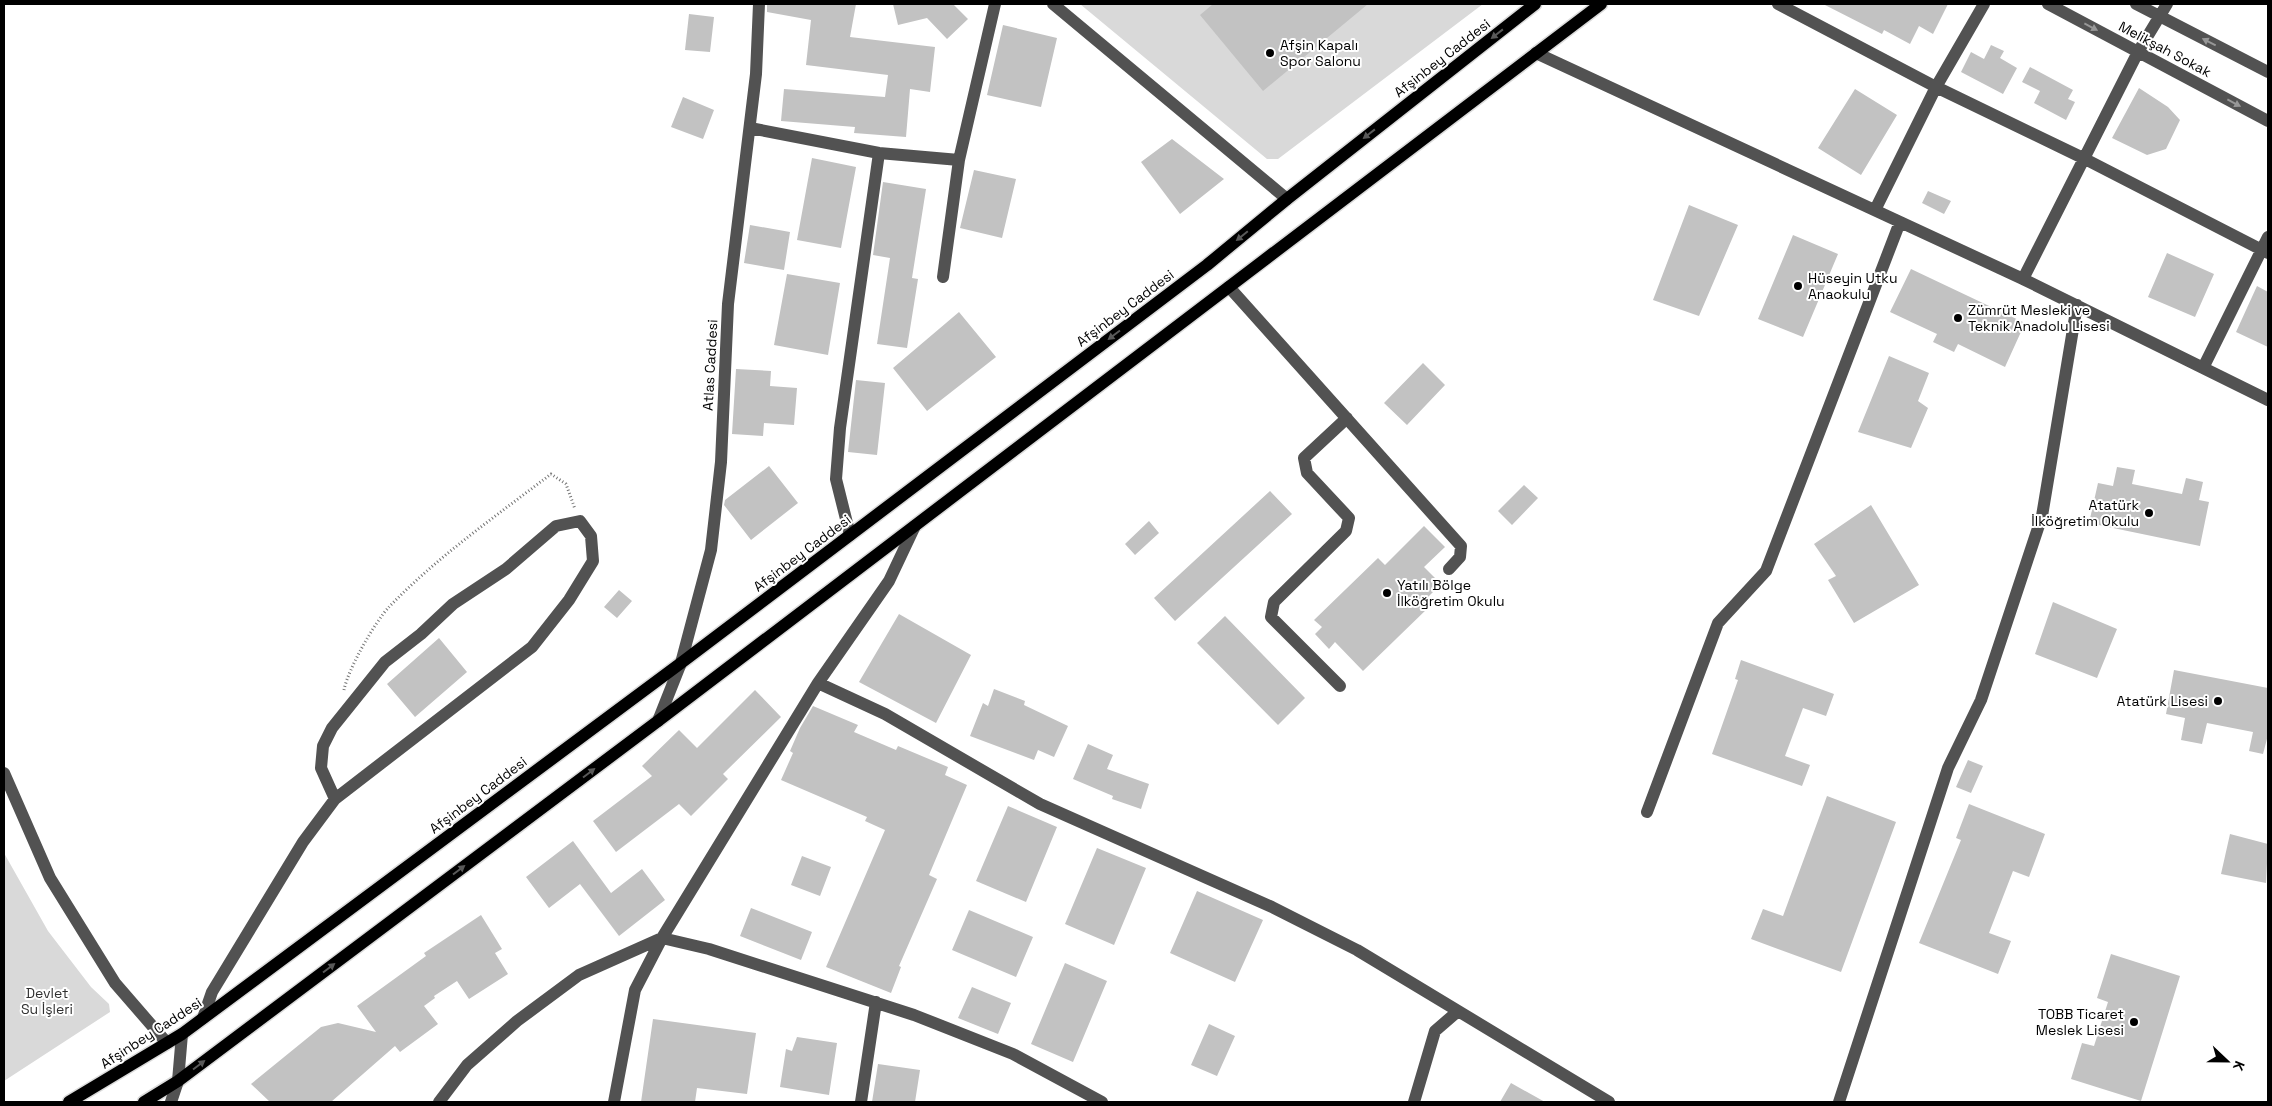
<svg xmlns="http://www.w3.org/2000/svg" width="2272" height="1106" font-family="'Space Grotesk',sans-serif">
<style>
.green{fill:#d9d9d9}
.building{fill:#c2c2c2}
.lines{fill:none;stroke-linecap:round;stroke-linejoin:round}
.major-casing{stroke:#dbdbdb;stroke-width:15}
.path{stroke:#747474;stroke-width:3;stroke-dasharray:1 2.5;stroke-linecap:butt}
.minor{stroke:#525252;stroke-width:12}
.major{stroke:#000;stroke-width:12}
.oneway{fill:#979797}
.oneway2{fill:#595959}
.poi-dot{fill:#000;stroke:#fff;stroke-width:2}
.labels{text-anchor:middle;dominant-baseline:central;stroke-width:4;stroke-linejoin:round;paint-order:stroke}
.poi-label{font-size:14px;fill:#000;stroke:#fff;text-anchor:start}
.street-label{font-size:14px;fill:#000;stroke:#fff}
.park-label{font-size:14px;fill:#303030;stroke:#fff}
</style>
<rect width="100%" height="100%" fill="#fff"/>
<path class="green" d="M1080 4H1483L1278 159H1267Z
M4 853 48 931 91 987 109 1004 110 1012 4 1081Z"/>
<path class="building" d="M767 4H856L850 37 935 47 930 92 910 89 906 137 854 133 855 127 781 121 784 89 885 97 888 75 806 65 811 20 767 12Z
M893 4H953L968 19 947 39 927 18 898 25Z
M1213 4H1368L1263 91 1200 15Z
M1823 4H1948L1933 34 1919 26 1910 44 1884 30 1882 34Z
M689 14 714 17 710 52 685 50Z
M1003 25 1057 38 1041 107 987 95Z
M1991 45 2004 51 2000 58 2017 68 2003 94 1961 72 1971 52 1984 59Z
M2030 67 2073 90 2068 99 2075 102 2066 120 2034 103 2040 91 2022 82Z
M2139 88 2168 107 2180 120 2166 149 2147 155 2112 138Z
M1855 89 1897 115 1861 175 1818 148Z
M683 97 714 110 703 139 671 127Z
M1172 139 1224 179 1180 214 1141 162Z
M812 158 856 167 841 248 797 240Z
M974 170 1016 179 1002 238 960 228Z
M883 182 926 189 912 278 918 279 907 348 877 344 890 258 873 255Z
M1928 191 1951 201 1944 214 1922 203Z
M1689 205 1738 225 1699 316 1653 300Z
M750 225 790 232 784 270 744 263Z
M1793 235 1838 254 1803 337 1758 319Z
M2167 253 2214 274 2195 317 2148 297Z
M1911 269 2025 323 2005 367 1958 344 1954 352 1933 342 1937 334 1890 312Z
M787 274 840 283 828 355 774 345Z
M2257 286 2268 292V347L2236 332Z
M959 312 996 357 927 411 893 368Z
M1889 356 1929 373 1918 401 1928 408 1911 448 1858 432Z
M1423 363 1445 385 1407 425 1384 403Z
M736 369 771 371 770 386 797 388 794 425 764 423 763 436 732 434Z
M856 380 885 383 877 455 848 452Z
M769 466 798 503 751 540 724 505 725 500Z
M2117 467 2135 470 2132 484 2182 494 2186 478 2203 482 2199 500 2209 502 2200 546 2089 523 2098 483 2113 486Z
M1524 485 1538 498 1512 525 1498 511Z
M1270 491 1292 514 1175 621 1154 598Z
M1871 505 1919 585 1854 623 1828 580 1836 576 1814 544Z
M1149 521 1159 533 1135 555 1125 544Z
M1424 526 1445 547 1424 567 1441 584 1424 601 1429 607 1363 671 1335 642 1329 649 1315 634 1322 627 1314 620 1378 558 1385 565Z
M619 590 632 601 617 618 604 607Z
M2053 602 2117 629 2097 678 2035 654Z
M899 614 971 655 936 723 859 682Z
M1225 616 1305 698 1278 725 1197 643Z
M439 638 467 672 415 717 387 684Z
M1741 660 1834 694 1826 716 1803 708 1785 756 1810 765 1802 786 1712 754 1738 680 1735 679Z
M2174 670 2268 688V735L2263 754 2249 751 2253 732 2207 723 2202 744 2181 740 2185 718 2166 714Z
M994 689 1025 701 1024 705 1068 726 1054 757 1038 750 1034 760 970 736 983 703 988 706Z
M755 690 781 717 723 774 728 779 691 816 679 804 616 852 593 821 652 776 642 766 679 730 697 748Z
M813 706 858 725 854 732 896 750 898 746 948 767 945 775 967 785 929 875 937 879 899 966 901 967 891 993 826 967 885 830 865 821 867 817 781 780 793 753 790 751 800 728Z
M1088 744 1113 755 1107 769 1149 784 1141 809 1112 799 1113 796 1073 779Z
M1968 760 1983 766 1971 793 1956 787Z
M1827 796 1896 822 1841 972 1751 939 1763 909 1783 916Z
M1969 804 2045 834 2029 877 2013 871 1989 933 2011 941 1998 974 1919 943 1961 840 1956 838Z
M1008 806 1057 827 1026 902 976 881Z
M2230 834 2268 844 2266 883 2221 874Z
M573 841 611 893 642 869 665 900 619 936 580 884 549 908 526 877Z
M1097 848 1146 868 1114 945 1065 924Z
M802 856 831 867 820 896 791 885Z
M1197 891 1263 920 1235 982 1170 953Z
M751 908 812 932 801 960 740 936Z
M969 910 1033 937 1016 977 952 950Z
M481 915 502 949 495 953 508 974 469 999 457 981 434 996 435 998 424 1006 438 1024 400 1052 395 1046 331 1102H270L251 1084 321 1027 338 1023 376 1032 357 1006 426 956 424 953Z
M2111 954 2180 976 2141 1101 2071 1079 2082 1043 2094 1046 2108 1002 2097 998Z
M1065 963 1107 981 1073 1062 1031 1044Z
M972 987 1011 1003 998 1034 958 1018Z
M653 1019 756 1033 747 1094 697 1088 695 1102H641Z
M1209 1024 1235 1036 1217 1076 1191 1065Z
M797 1037 837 1043 829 1095 780 1087 786 1049 792 1051Z
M878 1064 920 1070 915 1102H872Z
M1511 1083 1545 1102H1500Z"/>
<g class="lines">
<defs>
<path id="major" d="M69 1102 182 1034 681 663 1207 265 1287 199 1535 4
M144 1102 178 1081 658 721 1601 4"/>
</defs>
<use href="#major" class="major-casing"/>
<path class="path" d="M344 690C348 669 375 622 389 607 437 557 496 516 551 474L566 484 575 509"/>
<path class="minor" d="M1053 4 1287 199
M1778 4 1936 87 2083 158 2268 253
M2048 4 2268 121
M2136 4 2268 72
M1536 53 2023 279 2268 400
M750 128 879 153 959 160
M1875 210 1936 87 1984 4
M943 277 959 160 995 4
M2023 279 2138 52 2167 4
M1229 287 1461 546 1460 557 1449 569
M2203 368 2268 237
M915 526 889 581 818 683 885 714 1040 804 1272 907 1357 950 1609 1102
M850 535 836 479 840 428 879 153
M1340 686 1271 617 1274 602 1346 531 1349 518 1307 473 1304 458 1347 418
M658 721 681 663 711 550 721 462 728 304 756 74 759 4
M4 773 50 878 115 983 167 1043
M1647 812 1718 623 1766 571 1900 222
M203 1018 212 992 303 842 335 799 532 647 569 600 593 561 591 536 580 521 556 526 506 569 453 604 421 634 385 662 332 728 323 746 321 768 335 799
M171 1102 178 1081 182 1034
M439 1102 467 1065 517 1021 579 975 662 938 818 683
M614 1102 635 990 662 938 709 949 914 1015 1013 1054 1102 1102
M861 1102 876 1002
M1414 1102 1435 1031 1457 1012
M1839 1102 1948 768 1981 700 2042 516 2077 305"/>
<use href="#major" class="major"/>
</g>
<defs><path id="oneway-solid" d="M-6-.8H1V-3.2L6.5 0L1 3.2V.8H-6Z" transform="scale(1.25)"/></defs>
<g class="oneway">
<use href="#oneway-solid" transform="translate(2091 27) rotate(28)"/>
<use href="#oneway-solid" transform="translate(2209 42) rotate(-153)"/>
<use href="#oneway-solid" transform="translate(2234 103) rotate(28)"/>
</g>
<g class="oneway2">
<use href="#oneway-solid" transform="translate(1497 34) rotate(142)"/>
<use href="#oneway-solid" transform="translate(1369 134) rotate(142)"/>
<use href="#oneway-solid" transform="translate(1242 236) rotate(141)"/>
<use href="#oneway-solid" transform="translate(1114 335) rotate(143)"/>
<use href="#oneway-solid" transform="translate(589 773) rotate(-37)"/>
<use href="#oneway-solid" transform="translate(459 870) rotate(-37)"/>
<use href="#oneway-solid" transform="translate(329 968) rotate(-37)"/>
<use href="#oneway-solid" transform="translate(199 1065) rotate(-37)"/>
</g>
<g class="poi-dot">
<circle cx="1270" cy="53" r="5"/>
<circle cx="1798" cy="286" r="5"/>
<circle cx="1958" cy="318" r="5"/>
<circle cx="2149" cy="513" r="5"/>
<circle cx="1387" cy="593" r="5"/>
<circle cx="2218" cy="701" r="5"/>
<circle cx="2134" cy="1022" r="5"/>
</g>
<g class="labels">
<g class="poi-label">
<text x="1280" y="45">Afşin Kapalı<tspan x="1280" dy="16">Spor Salonu</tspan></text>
<text x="1808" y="278">Hüseyin Utku<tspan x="1808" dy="16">Anaokulu</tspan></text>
<text x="1968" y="310">Zümrüt Mesleki ve<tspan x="1968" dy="16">Teknik Anadolu Lisesi</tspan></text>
<text x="2139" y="505" text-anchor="end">Atatürk<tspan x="2139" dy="16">İlköğretim Okulu</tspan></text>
<text x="1397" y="585">Yatılı Bölge<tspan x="1397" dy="16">İlköğretim Okulu</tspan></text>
<text x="2208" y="701" text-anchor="end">Atatürk Lisesi</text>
<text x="2124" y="1014" text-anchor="end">TOBB Ticaret<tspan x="2124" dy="16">Meslek Lisesi</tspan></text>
</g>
<g class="street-label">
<text transform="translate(2165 49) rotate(28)">Melikşah Sokak</text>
<text transform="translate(1442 58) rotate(-38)">Afşinbey Caddesi</text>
<text transform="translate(1125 308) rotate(-37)">Afşinbey Caddesi</text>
<text transform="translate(710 365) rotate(-87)">Atlas Caddesi</text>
<text transform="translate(802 553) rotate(-37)">Afşinbey Caddesi</text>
<text transform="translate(478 795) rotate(-37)">Afşinbey Caddesi</text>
<text transform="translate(151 1033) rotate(-33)">Afşinbey Caddesi</text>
</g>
<g class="park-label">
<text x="47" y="993">Devlet<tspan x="47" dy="16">Su İşleri</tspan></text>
</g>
</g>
<rect width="2272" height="1106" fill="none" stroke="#000000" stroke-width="10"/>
<g transform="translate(2227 1061) rotate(112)" stroke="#ffffff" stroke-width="4" paint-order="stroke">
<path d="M0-4L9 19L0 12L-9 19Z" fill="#000000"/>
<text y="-8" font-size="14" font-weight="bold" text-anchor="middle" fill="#000000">K</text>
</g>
</svg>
